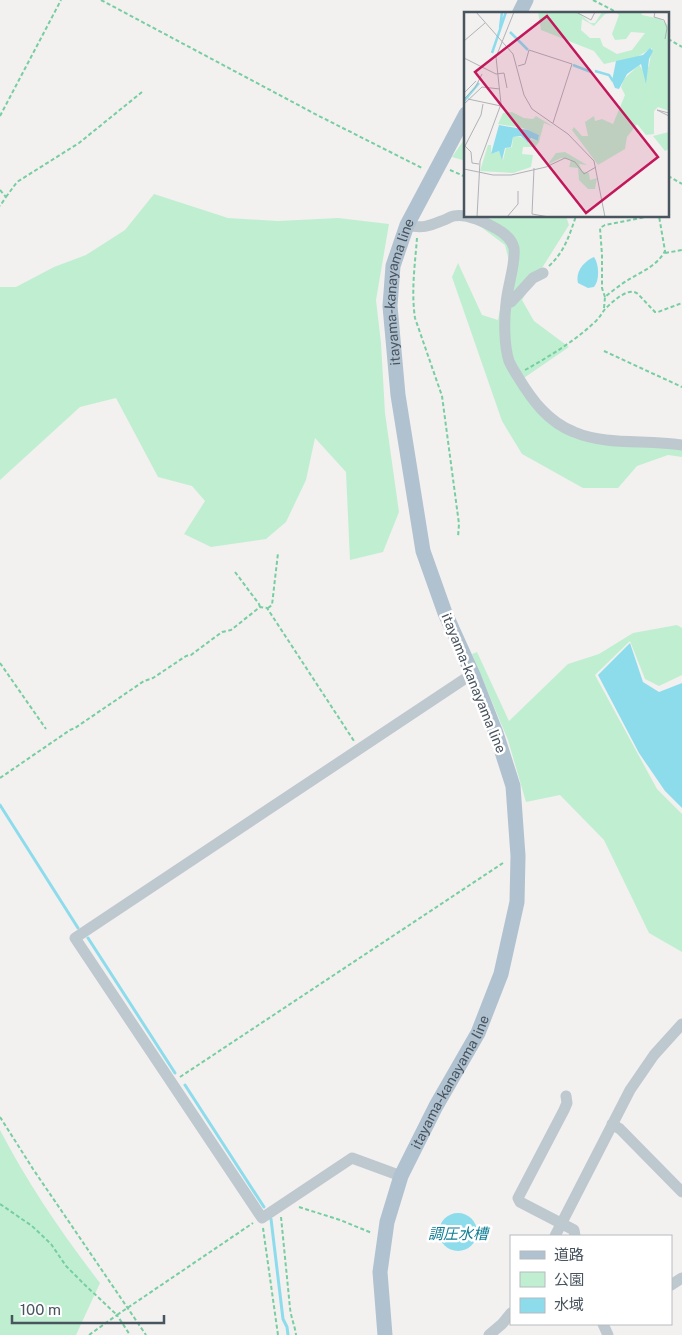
<svg xmlns="http://www.w3.org/2000/svg" width="682" height="1335" font-family="'Public Sans','Noto Sans JP',sans-serif">
<style>
.green{fill:#bfefd0}
.water{fill:#8ddcec}
.lines{fill:none;stroke-linecap:round;stroke-linejoin:round}
.stream{stroke:#8ddcec;stroke-width:3}
.path{stroke:#77cea0;stroke-width:2;stroke-dasharray:4 2.5;stroke-linecap:butt}
.minor{stroke:#bec8cf;stroke-width:11}
.major{stroke:#b0c1cf;stroke-width:15}
.labels{text-anchor:middle;dominant-baseline:central;stroke-width:5;stroke-linejoin:round;paint-order:stroke}
.street-label{font-size:14px;fill:#48545e;stroke:#fff}
.water-label{font-size:15px;font-style:italic;fill:#0e7d95;stroke:#fff}
.inset-river{fill:none;stroke:#8ddcec;stroke-width:2.5}
.inset-road{fill:none;stroke:#afb2b6;stroke-width:1}
.view{fill:#c2185b;fill-opacity:0.15;stroke:#c2185b;stroke-width:2.5}
.inset-edge{fill:none;stroke:#48545e;stroke-width:2.5}
</style>
<rect width="100%" height="100%" fill="#f3f0f0"/>
<path class="green" d="M466 137V161L452 157Z
M154 194 228 218 278 221 338 218 389 224 376 300 381 343 385 413 399 512 383 552 350 560 346 472 315 438 306 480 286 522 266 539 211 547 184 534 205 501 192 486 158 477 116 398 80 407 0 480V287H16L54 267 86 255 125 230Z
M481 216H566L569 225 522 300 534 321 569 347 518 382 556 426 682 450V457L668 455 637 466 618 488H583L522 454 502 421 452 277 458 263 482 315 498 320 509 261 505 245 477 224Z
M677 625 682 628V675L659 686 645 679 630 641 595 675 657 789 682 814V952L649 933 604 840 560 795 526 802 508 740 472 654 477 652 509 721 568 664 599 654 633 633Z
M0 1130C28 1184 63 1235 100 1283L76 1335H0Z"/>
<path class="water" d="M594 257C599 264 600 280 594 287L588 288 578 283C575 272 584 261 594 257Z
M630 643 643 682 659 692 682 683V808L665 791 639 753 598 675Z
M439 1232a19 19 0 1 1 38 0a19 19 0 1 1-38 0Z"/>
<g class="lines">
<path class="stream" d="M0 805 78 928
M88 938 175 1073
M185 1085 264 1207
M271 1219 283 1319 287 1327 288 1335"/>
<path class="path" d="M101 0 317 115 422 168
M593 0 620 14
M668 39 682 47
M0 116 61 0
M450 170 466 177
M668 176 682 184
M0 190 6 197 0 206
M6 197 17 182 79 143 142 92
M417 238C415 264 411 291 415 318L442 396 459 524 458 537
M665 253 682 250
M549 266C565 251 569 236 576 216
M605 297 602 288V255L600 228 605 225 651 216
M604 308 605 297C612 291 620 285 628 280 641 272 657 266 665 251L659 216
M604 351 682 387
M525 370C550 356 575 341 596 321 600 317 602 313 605 309 610 304 615 300 620 296 626 293 632 289 638 294L655 312H658L682 303
M235 572 259 604 260 607
M268 608 272 605 278 553
M0 663 46 729
M0 778 70 730 75 728 144 681 153 678 186 656 191 655 222 632 231 630 260 607 267 608 354 741
M180 1077 503 863
M0 1117 33 1169 146 1335
M0 1204 32 1226 51 1244 66 1266 85 1285 117 1315 253 1223
M299 1207 340 1220 372 1233
M281 1217 290 1308C291 1318 295 1326 296 1335
M263 1228 278 1335
M89 1335 117 1315 130 1335"/>
<path class="minor" d="M407 225C423 229 429 226 444 220 447 219 451 216 454 216 466 213 487 223 497 229 504 233 512 240 514 248 516 264 507 287 506 304 504 320 504 346 509 361 511 366 515 372 518 377 532 400 548 422 574 432 607 446 647 439 682 445
M506 304 511 302 533 278 543 273
M566 1096 567 1103 564 1110 518 1198 520 1202 574 1230 575 1236
M612 1124 620 1129 682 1192
M401 1176 352 1158 262 1218 75 938 466 678 473 675
M555 1236 630 1090 654 1055 682 1024
M671 1285 682 1278
M603 1324 608 1335
M489 1335 502 1324 511 1313"/>
<g class="major">
<path d="M519 14 526 0"/>
<path id="s1" d="M385 1335 380 1272 387 1222 401 1176 436 1106 478 1033 501 974 517 902 518 856 513 786 496 733 473 675 445 613 423 551 398 395 390 306 393 266 407 225 466 114"/>
</g>
</g>
<g class="labels">
<g class="street-label">
<text stroke="none"><textPath href="#s1" startOffset="1092">itayama-kanayama line</textPath></text>
<text transform="translate(474 683) rotate(68)">itayama-kanayama line</text>
<text stroke="none"><textPath href="#s1" startOffset="268">itayama-kanayama line</textPath></text>
</g>
<g class="water-label">
<text x="458" y="1233">調圧水槽</text>
</g>
</g>
<g transform="translate(464 12)">
<rect width="205" height="205" fill="#f3f0f0"/>
<path d="M74 0H114L126 11H131L138 0H151L141 2 130 14 118 7 117 18 126 26H136L139 34 153 42 168 38 181 21 167 20 162 27 151 28 148 22 155 3 151 0H177L178 3 197 7 205 14V99L194 95 190 99V122L182 123 173 112 163 125 161 137 134 153 108 118 110 115 118 124H124L121 110 130 104 131 109 138 107 149 112 161 83 157 75 160 67 175 53 180 59 185 54 188 36 173 45 140 52 130 39 77 18ZM48 100 60 106 69 107 72 104 90 115 80 111 75 130 71 135H59L58 142 69 143 67 155 49 161 16 159 24 133H27V142L35 139 39 148 42 136 48 135 49 125H57L64 131 67 127 74 129 75 123 59 116 34 112 39 101ZM205 120V137L201 139 189 124ZM101 140 123 153 115 152 118 159 125 161 126 168 133 166 131 177H124L115 168 114 156 105 155 107 148 97 146 83 153 92 141Z" fill="#bfefd0"/>
<path d="M186 36 189 39 185 47 182 72 177 52 163 62 155 77 151 76 148 69 152 49 179 43ZM35 113 64 118 75 123 74 129 67 126 64 131 57 124 49 125 47 135 41 136 38 148 35 139 27 142Z" fill="#8ddcec"/>
<path class="inset-river" d="M36 16 38 0M46 20 64 38M28 41 42 0M109 53 127 60M131 59 145 63 149 69M0 89 15 71"/>
<path class="inset-road" d="M12 0 49 42 60 83 68 97 104 122 130 149 141 205M112 0 127 8 131 0M191 0 190 5 200 8 203 16 201 27M0 29 21 11M0 46 32 62 40 61 43 76M54 54 61 52 65 38 108 52 89 111M1 80 12 69M0 87 11 76 18 62M4 87 37 94M0 92 18 75 36 77M205 101 193 98 205 104M1 134 17 103 19 92M1 134 7 140 8 151 15 152M70 156 68 202 85 205M0 157 29 163H47L82 155 101 146 111 150 120 162 132 155M13 205 16 149 37 92 32 45 50 0M43 205 54 192V179"/>
<path class="view" d="M83 4 194 145 122 201 11 60Z"/>
<rect width="205" height="205" class="inset-edge"/>
</g>
<rect x="510" y="1235" width="162" height="90" fill="#ffffff" stroke="#b6bbbf"/>
<rect x="520" y="1251" width="25" height="8" fill="#b0c1cf" stroke="#b6bbbf"/>
<text x="554" y="1260" font-size="15" fill="#48545e">道路</text>
<rect x="520" y="1272" width="25" height="15" fill="#bfefd0" stroke="#b6bbbf"/>
<text x="554" y="1285" font-size="15" fill="#48545e">公園</text>
<rect x="520" y="1298" width="25" height="15" fill="#8ddcec" stroke="#b6bbbf"/>
<text x="554" y="1310" font-size="15" fill="#48545e">水域</text>
<path d="M12 1315v8h152v-8" fill="none" stroke="#48545e" stroke-width="2.5"/>
<text x="20" y="1315" font-size="15" fill="#48545e" stroke="#ffffff" stroke-width="4" paint-order="stroke">100 m</text>
</svg>
